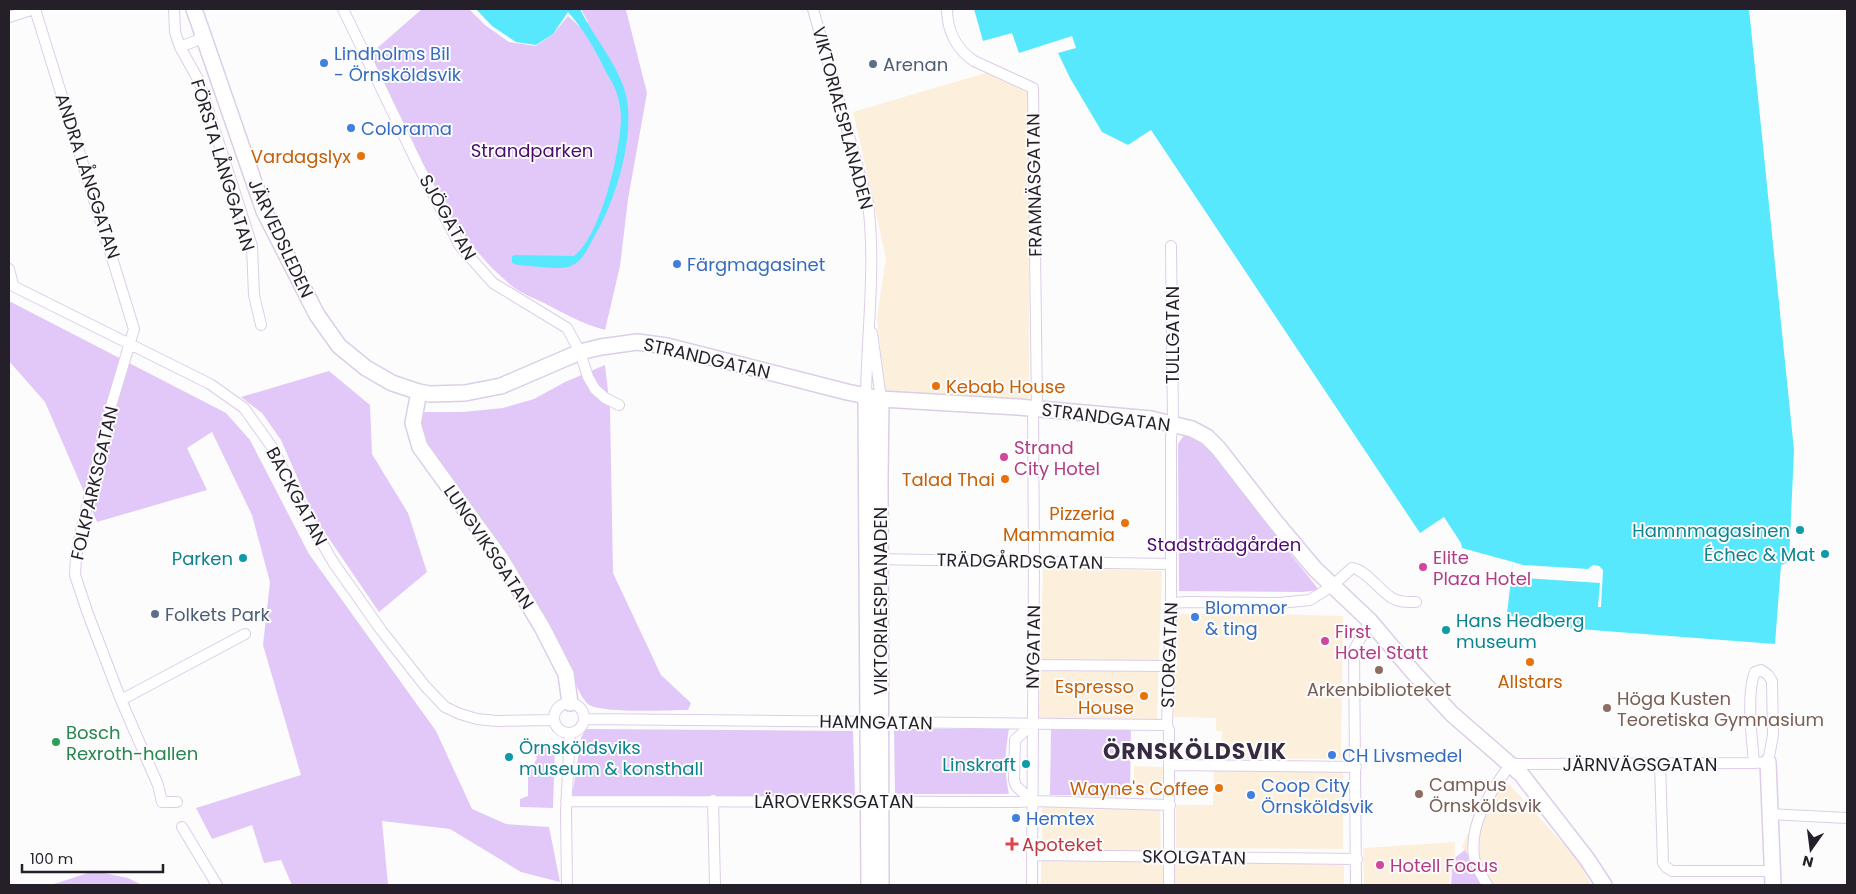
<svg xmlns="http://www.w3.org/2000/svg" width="1856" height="894" font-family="Poppins,sans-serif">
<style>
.commercial{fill:#fcf0dc}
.green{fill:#e1c8f8}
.water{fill:#57e8fe}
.pier{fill:#fcfcfc}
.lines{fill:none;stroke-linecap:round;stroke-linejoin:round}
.street-casing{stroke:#dccde9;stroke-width:12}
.secondary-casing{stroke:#dccde9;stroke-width:18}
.street{stroke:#fff;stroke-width:10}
.secondary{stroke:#fff;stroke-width:15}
.shop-dot{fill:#3f7fe0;stroke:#fcfcfc;stroke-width:2}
.service-dot{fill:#5c6f8a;stroke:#fcfcfc;stroke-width:2}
.food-dot{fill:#e8710a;stroke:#fcfcfc;stroke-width:2}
.hotel-dot{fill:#d1479c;stroke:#fcfcfc;stroke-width:2}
.culture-dot{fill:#0f9aa8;stroke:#fcfcfc;stroke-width:2}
.education-dot{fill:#8d6e63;stroke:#fcfcfc;stroke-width:2}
.leisure-dot{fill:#2e9e5b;stroke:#fcfcfc;stroke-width:2}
.health-dot{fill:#e0444e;stroke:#fcfcfc;stroke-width:2}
.labels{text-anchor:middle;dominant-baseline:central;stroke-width:4;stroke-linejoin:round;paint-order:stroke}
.shop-label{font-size:18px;fill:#366cbe;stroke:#fcfcfc;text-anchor:start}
.service-label{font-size:18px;fill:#4e5e75;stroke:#fcfcfc;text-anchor:start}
.street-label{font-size:18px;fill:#241f29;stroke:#fcfcfc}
.park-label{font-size:18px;fill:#4b0a6e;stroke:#fcfcfc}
.food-label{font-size:18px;fill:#c56008;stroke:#fcfcfc;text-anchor:end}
.hotel-label{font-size:18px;fill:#b23c85;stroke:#fcfcfc;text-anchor:start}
.culture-label{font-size:18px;fill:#0d838f;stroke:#fcfcfc;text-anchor:end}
.education-label{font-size:18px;fill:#785e54;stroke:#fcfcfc;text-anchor:start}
.leisure-label{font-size:18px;fill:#27864d;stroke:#fcfcfc;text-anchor:start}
.health-label{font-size:18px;fill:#be3a42;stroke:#fcfcfc;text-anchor:start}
.district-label{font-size:22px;font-weight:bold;letter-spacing:1px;fill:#372b41;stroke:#fcfcfc}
</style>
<rect width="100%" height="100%" fill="#fcfcfc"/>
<path class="commercial" d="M989 72 1029 90V401L885 391 877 318 886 258 853 112Z
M1043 567 1162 571 1157 719 1039 718Z
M1239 613 1343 616 1341 759 1221 758 1222 731H1216V718L1174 717V664L1177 663 1176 614Z
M1134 766 1163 767 1162 794H1134Z
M1214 770H1343V849L1176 848V805H1213Z
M1498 772 1578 860 1591 885H1481L1462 846Z
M1042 807 1160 809 1161 854 1042 851Z
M1455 842 1454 870 1450 874 1449 885H1364L1363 848Z
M1344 860V885H1174V861Z
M1041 861 1163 862V885H1041Z"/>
<path class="green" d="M422 9H469L485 25 509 42 536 46 553 34 568 16 580 27 588 22 581 9H624L626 10 647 93 628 199 620 266 605 330C583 324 563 313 542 302 533 298 521 293 512 286 444 231 407 133 368 56Z
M9 301 226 413 250 440 309 554 436 731 472 809 506 824 549 827 560 882 521 872 450 829 382 821 388 885H292L281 860 264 863 252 825 212 839 196 808 301 775 263 645 270 582 252 515 212 432 187 448 207 490 97 522 45 402 9 361Z
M605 365 610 409 613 573 661 675 691 703 688 710C668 710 601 714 588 704 580 697 576 683 571 673L423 446 418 412H463L503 408 534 399 565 382Z
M329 371 370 405 372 454 408 513 427 572 379 612 315 518 281 440 262 413 241 397Z
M1185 434 1203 440 1228 467 1260 516 1319 590 1303 592 1179 591 1178 444Z
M586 729 853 731 855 796 572 797 581 738Z
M894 729H1009C1005 751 1004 772 1009 794H895Z
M1051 729H1131L1130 796 1050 795Z
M527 743 555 745 553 808 520 807V799L528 796V775L537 758Z
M1465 850 1484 885H1451L1453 859Z
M94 871 128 878 142 885H51Z"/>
<path class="water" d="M476 9H580C593 36 614 59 624 88 638 129 616 201 594 237 588 248 583 261 571 266 560 271 530 265 518 265L512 263V256L515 255 574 256C601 236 621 150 621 117 621 110 619 101 617 94 615 87 611 80 607 74 596 51 585 31 568 12L553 34 536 45 516 42 492 26Z
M974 9H1749L1794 450 1789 562 1781 565 1775 644 1552 627V622L1522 620 1507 614 1513 562 1462 548 1461 543 1444 517 1420 533 1151 130 1128 145 1102 132 1070 78 1058 53 1076 48 1072 36 1019 53 1012 33 983 41Z"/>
<path class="pier" d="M1513 562 1523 565 1588 569 1593 565 1599 566 1603 570 1601 607H1598L1600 583 1511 577Z"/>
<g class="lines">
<defs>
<path id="street" d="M35 9 134 329 111 406 81 531 76 557 75 575 88 614 121 700 158 785 162 802H177
M174 9 175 32 180 47 199 81 252 246 254 295 261 325
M343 9 418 165 460 246 493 283 567 328 580 352 588 377 595 389 605 398 619 405
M813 9 868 203C876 266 867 332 866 396
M947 9C947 30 956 49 974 61L1033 88 1037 409
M9 17 34 9
M180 47 203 38
M9 269 13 285
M9 284 210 384 244 408 272 447 303 510 333 562 381 630 425 686 445 707 460 714 477 719 497 721 554 720
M872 333 881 399
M874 559 1171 564
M1171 603 1188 602 1279 603 1310 600 1332 586 1352 568C1365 569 1380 591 1392 598 1400 603 1408 602 1416 602
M1033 665 1169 666
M121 700 245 634
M554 718a15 15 0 1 1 30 0a15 15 0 1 1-30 0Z
M584 719 1167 725
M1660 764 1663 863 1666 867 1672 871H1773
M1169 765 1356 767
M713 800 715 885
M566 801 1019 802 1032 801 1170 805
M1032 801 1016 786 1014 780 1015 740 1032 724
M1770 814 1847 818
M182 827 217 885
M1032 855 1357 859
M567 885 566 811 570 733
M1032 885 1034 560 1033 409
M1169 885V730L1167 725 1171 603V437L1173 424 1171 246
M1356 885 1354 650 1370 621
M1487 885C1483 877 1475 866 1474 857 1469 823 1491 790 1511 764L1754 763 1768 762 1773 735 1772 681 1768 675 1761 670 1755 672C1746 693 1752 739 1754 763"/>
<path id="secondary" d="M194 9 264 211 317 315 339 346 366 368 392 383 419 392 430 394 465 393 501 386 580 352 601 347 637 342 667 346 847 392 881 399 1018 407 1151 419 1192 429 1207 437 1218 448 1274 520 1315 569 1370 621 1414 673 1452 714 1521 774 1587 859 1604 885
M419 392 413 423 420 447 501 559 542 627 566 674 570 703
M866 396 869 885
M1768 762 1773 885
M881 885 880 480 881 399"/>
</defs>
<use href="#street" class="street-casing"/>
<use href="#secondary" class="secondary-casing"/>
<use href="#street" class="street"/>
<use href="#secondary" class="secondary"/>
</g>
<g class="shop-dot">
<circle cx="324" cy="63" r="5"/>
<circle cx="351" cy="128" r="5"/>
<circle cx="677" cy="264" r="5"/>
<circle cx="1195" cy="617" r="5"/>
<circle cx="1332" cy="755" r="5"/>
<circle cx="1251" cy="795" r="5"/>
<circle cx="1016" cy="818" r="5"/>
</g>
<g class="service-dot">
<circle cx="873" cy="64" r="5"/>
<circle cx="155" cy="614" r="5"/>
</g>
<g class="food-dot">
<circle cx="361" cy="156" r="5"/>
<circle cx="936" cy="386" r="5"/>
<circle cx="1005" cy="479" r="5"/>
<circle cx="1125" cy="523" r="5"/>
<circle cx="1530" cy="662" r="5"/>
<circle cx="1144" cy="696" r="5"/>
<circle cx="1219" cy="788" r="5"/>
</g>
<g class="hotel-dot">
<circle cx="1004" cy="457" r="5"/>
<circle cx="1423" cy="567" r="5"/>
<circle cx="1325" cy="641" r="5"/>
<circle cx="1380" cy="865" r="5"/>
</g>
<g class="culture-dot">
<circle cx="1800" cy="530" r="5"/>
<circle cx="1825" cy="554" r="5"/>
<circle cx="243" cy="558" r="5"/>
<circle cx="1446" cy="630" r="5"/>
<circle cx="509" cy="757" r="5"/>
<circle cx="1026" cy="764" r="5"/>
</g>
<g class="education-dot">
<circle cx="1379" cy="670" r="5"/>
<circle cx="1607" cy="708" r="5"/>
<circle cx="1419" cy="794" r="5"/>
</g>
<circle class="leisure-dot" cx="56" cy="742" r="5"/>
<path class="health-dot" d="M1009.5 836.5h5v5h5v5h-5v5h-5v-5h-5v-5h5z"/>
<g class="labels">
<g class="shop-label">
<text x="334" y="53">Lindholms Bil<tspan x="334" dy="21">- Örnsköldsvik</tspan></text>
<text x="361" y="128">Colorama</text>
<text x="687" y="264">Färgmagasinet</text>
<text x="1205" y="607">Blommor<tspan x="1205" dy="21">&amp; ting</tspan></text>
<text x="1342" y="755">CH Livsmedel</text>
<text x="1261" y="785">Coop City<tspan x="1261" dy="21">Örnsköldsvik</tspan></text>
<text x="1026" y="818">Hemtex</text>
</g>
<g class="service-label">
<text x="883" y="64">Arenan</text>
<text x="165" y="614">Folkets Park</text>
</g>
<g class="street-label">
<text transform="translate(843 118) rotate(75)">VIKTORIAESPLANADEN</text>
<text transform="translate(223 165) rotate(73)">FÖRSTA LÅNGGATAN</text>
<text transform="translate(88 176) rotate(72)">ANDRA LÅNGGATAN</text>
<text transform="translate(1034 185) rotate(-91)">FRAMNÄSGATAN</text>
<text transform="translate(448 217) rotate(60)">SJÖGATAN</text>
<text transform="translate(281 238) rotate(65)">JÄRVEDSLEDEN</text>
<text transform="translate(1172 335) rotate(-90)">TULLGATAN</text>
<text transform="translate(707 358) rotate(13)">STRANDGATAN</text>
<text transform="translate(1106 417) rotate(7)">STRANDGATAN</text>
<text transform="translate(94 483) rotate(-77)">FOLKPARKSGATAN</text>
<text transform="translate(297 496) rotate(62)">BACKGATAN</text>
<text transform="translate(489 547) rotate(56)">LUNGVIKSGATAN</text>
<text transform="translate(1020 561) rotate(1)">TRÄDGÅRDSGATAN</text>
<text transform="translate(880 601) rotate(-90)">VIKTORIAESPLANADEN</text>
<text transform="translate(1033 647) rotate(-89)">NYGATAN</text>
<text transform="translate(1169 655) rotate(-88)">STORGATAN</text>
<text transform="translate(876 722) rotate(1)">HAMNGATAN</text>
<text x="1640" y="764">JÄRNVÄGSGATAN</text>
<text x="834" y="801">LÄROVERKSGATAN</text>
<text transform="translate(1194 857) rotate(1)">SKOLGATAN</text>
</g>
<g class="park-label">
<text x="532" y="150">Strandparken</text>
<text x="1224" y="544">Stadsträdgården</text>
</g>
<g class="food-label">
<text x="351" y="156">Vardagslyx</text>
<text x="946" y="386" text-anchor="start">Kebab House</text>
<text x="995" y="479">Talad Thai</text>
<text x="1115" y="513">Pizzeria<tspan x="1115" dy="21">Mammamia</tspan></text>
<text x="1530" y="681" text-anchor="middle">Allstars</text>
<text x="1134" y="686">Espresso<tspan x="1134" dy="21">House</tspan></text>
<text x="1209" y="788">Wayne's Coffee</text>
</g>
<g class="hotel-label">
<text x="1014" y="447">Strand<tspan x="1014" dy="21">City Hotel</tspan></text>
<text x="1433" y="557">Elite<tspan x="1433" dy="21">Plaza Hotel</tspan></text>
<text x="1335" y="631">First<tspan x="1335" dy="21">Hotel Statt</tspan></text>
<text x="1390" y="865">Hotell Focus</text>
</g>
<g class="culture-label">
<text x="1790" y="530">Hamnmagasinen</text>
<text x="1815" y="554">Échec &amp; Mat</text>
<text x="233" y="558">Parken</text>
<text x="1456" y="620" text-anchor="start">Hans Hedberg<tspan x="1456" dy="21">museum</tspan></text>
<text x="519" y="747" text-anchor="start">Örnsköldsviks<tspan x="519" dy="21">museum &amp; konsthall</tspan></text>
<text x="1016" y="764">Linskraft</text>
</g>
<g class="education-label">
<text x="1379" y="689" text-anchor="middle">Arkenbiblioteket</text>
<text x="1617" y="698">Höga Kusten<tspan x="1617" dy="21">Teoretiska Gymnasium</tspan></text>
<text x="1429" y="784">Campus<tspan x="1429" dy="21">Örnsköldsvik</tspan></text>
</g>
<g class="leisure-label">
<text x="66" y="732">Bosch<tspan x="66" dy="21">Rexroth-hallen</tspan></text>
</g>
<g class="health-label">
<text x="1022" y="844">Apoteket</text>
</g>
<g class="district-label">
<text x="1195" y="751">ÖRNSKÖLDSVIK</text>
</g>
</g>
<rect width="1856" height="894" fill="none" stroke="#241f29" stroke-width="20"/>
<g transform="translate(1811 849) rotate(194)" stroke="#fcfcfc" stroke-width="4" paint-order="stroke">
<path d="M0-4L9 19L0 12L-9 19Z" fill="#241f29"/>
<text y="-8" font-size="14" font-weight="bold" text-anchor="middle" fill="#241f29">N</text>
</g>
<path d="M22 864v8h141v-8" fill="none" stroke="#241f29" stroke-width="2.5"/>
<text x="30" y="864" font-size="15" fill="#241f29" stroke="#fcfcfc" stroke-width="4" paint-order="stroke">100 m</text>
</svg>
